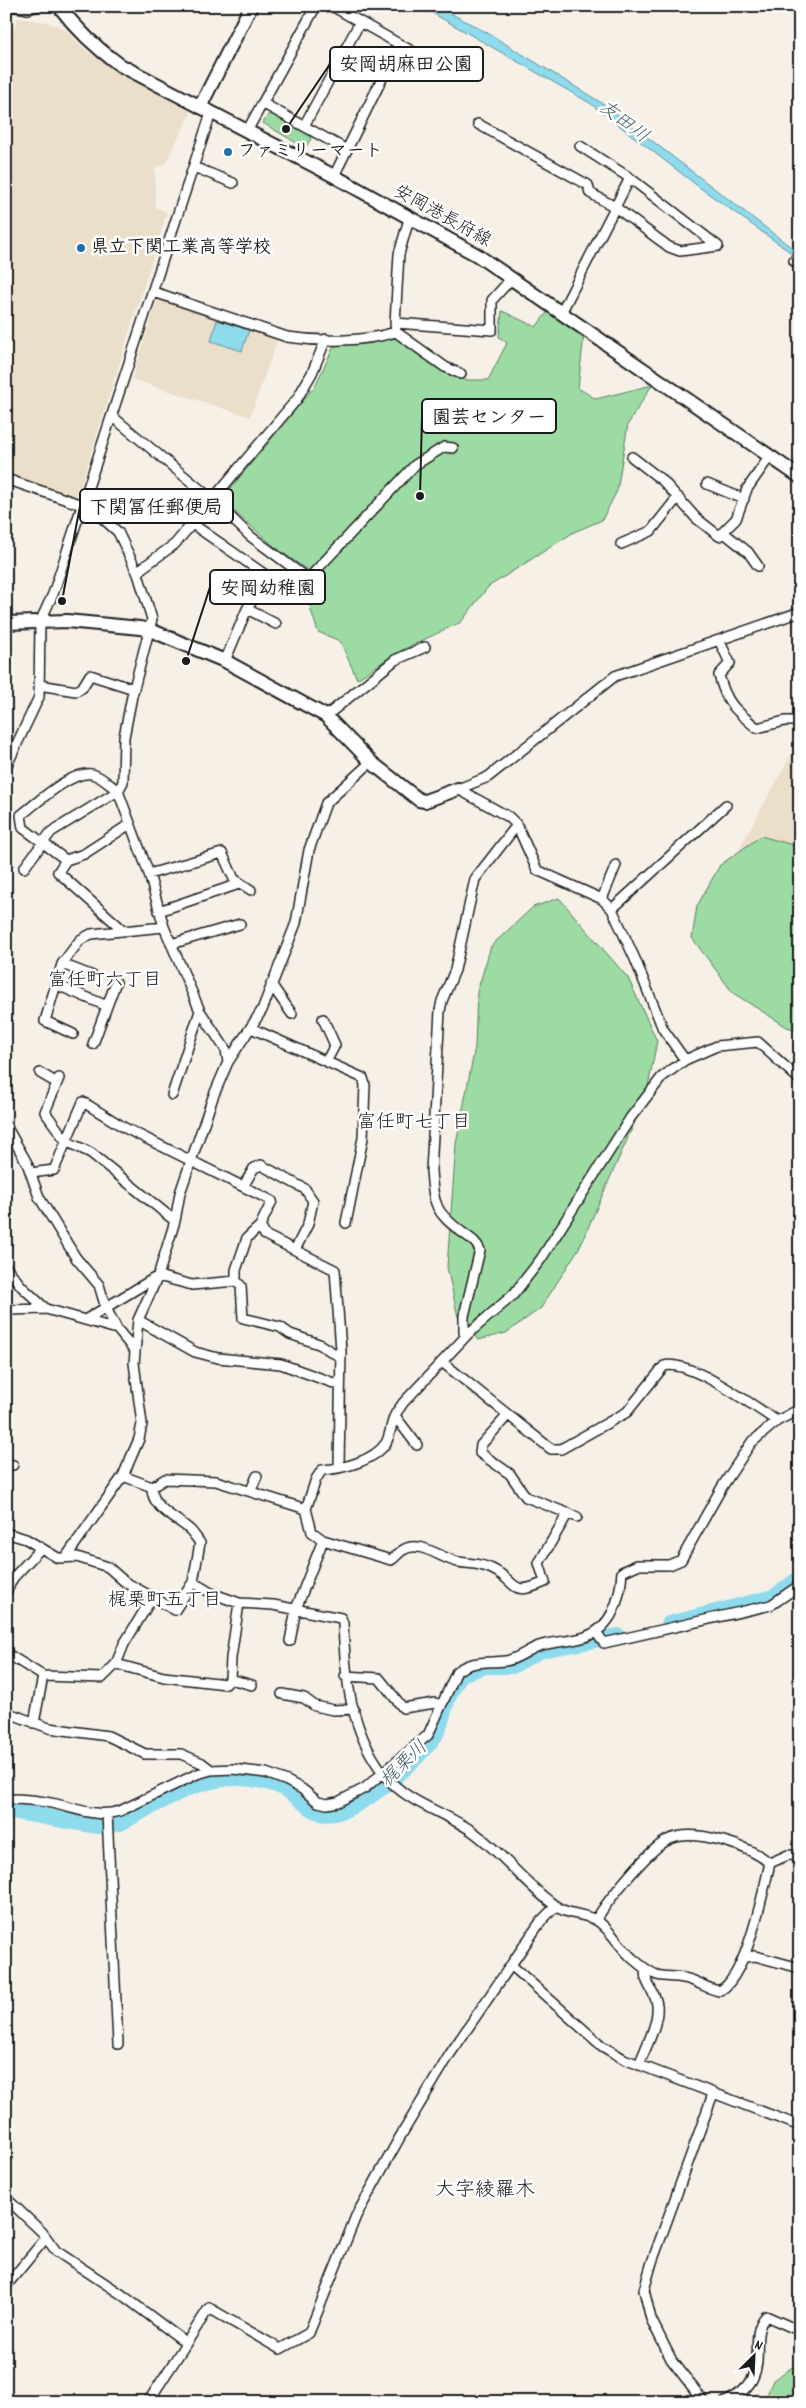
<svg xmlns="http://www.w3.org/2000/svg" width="806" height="2408" font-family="Dekko,'Klee One',sans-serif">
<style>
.built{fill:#ebdeca}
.green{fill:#9cdba3;stroke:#5c7c60}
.water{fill:#8ddbed;stroke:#608f99}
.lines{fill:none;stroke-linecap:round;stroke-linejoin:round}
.river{stroke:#8ddbed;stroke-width:16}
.street-casing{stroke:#1c1c1c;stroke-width:12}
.secondary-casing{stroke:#1c1c1c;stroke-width:16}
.street{stroke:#fff;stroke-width:9}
.secondary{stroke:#fff;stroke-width:12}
.poi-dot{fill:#1f6fb2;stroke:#fff;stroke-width:2}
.labels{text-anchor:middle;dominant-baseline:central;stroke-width:5;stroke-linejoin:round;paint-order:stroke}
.poi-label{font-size:18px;font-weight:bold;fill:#1c1c1c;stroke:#fff;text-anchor:start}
.street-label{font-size:18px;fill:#1c1c1c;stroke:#fff}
.water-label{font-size:19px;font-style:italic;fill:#445f65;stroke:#fff}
.neighbourhood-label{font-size:19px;fill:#1c1c1c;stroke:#fff}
.quarter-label{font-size:20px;fill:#1c1c1c;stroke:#fff}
.leader{fill:none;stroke:#1c1c1c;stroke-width:2}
.callout-dot{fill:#1c1c1c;stroke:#fff;stroke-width:2}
.callout{fill:#fff;stroke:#1c1c1c;stroke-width:2}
.callout-label{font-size:19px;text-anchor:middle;font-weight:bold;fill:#1c1c1c}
</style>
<rect width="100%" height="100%" fill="#f6f0e7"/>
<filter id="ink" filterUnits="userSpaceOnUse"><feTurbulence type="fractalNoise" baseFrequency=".02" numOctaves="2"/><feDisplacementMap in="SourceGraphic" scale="10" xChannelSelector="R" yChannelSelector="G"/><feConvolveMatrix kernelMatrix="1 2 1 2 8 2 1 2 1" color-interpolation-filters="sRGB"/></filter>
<g filter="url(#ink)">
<path class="built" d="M18 18 47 22 66 30 82 47 116 71 191 112 165 164 155 168V207L167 212 77 498 6 474V52Z
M161 289 281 329 250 417 132 379Z
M800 745V948L771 869 739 849 796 746Z"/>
<path class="green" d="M273 113 310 135 311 139 305 148 263 123 268 115Z
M549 310 584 335 578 388 596 399 652 385 628 424 617 491 602 520 574 532 488 587 461 622 398 652 357 679 340 641 318 632 310 607 313 584 307 570 275 547 221 500 315 386 334 346 396 338 438 369 464 380H488L507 343 499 337 502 311 536 327Z
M761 836 800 847V1031L787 1027 733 993 692 938 697 906 720 865Z
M559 898 628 978 657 1041 646 1097 579 1248 541 1308 506 1333 478 1340 458 1317 447 1267 456 1144 475 1047 477 992 491 946 533 907Z
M800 2362V2402H764L773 2380Z"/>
<path class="water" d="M420 6H437L486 32 605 105 800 254V259L699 187 590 103Z
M217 320 249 330 242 351 211 341Z"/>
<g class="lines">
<path class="river" d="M669 1624 774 1597 800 1578
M6 1810 98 1826 120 1823C159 1804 194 1777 239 1778 255 1778 277 1783 290 1792 300 1799 309 1809 321 1813 352 1821 417 1761 434 1737 442 1725 443 1710 448 1698 451 1690 456 1682 461 1674L486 1666H512L541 1650 618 1636"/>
<defs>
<path id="street" d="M13 6 28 9 38 6
M332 6 429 61
M264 104 347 150
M478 124 588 185 590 193 615 207 669 247 680 251 718 246 630 178 580 146
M304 126 360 22
M247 131 316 6
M194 167 233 183
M334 176 399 44
M794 261 800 251
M154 292 287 337C321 342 363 342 396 332L445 367 461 374
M562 311 630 178
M395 323 399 254 409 219
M396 332 395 323 492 330V300L512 278
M113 417 213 500 250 536 308 579 415 465 444 447 453 448
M632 457 663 481 696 518 719 536 736 519 747 489 770 456
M6 479 82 505
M707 484 744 499
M83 501 118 532 138 574 152 619 132 696 124 737 123 782 118 791 149 874 164 927 200 1011 226 1050 228 1062
M191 523 267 576 282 583
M723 532 748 552 758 566
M621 544 651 531 678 497
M138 574 142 568 175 544 297 399 312 373 326 339
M247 609 276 624
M719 640 730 663 719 675C726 703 735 710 757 728L785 721H800
M225 661 247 609 267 576
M39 685 76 691 82 688 90 675 134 689
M326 716 395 660 425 647
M6 767 39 697 40 622 53 594 211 113
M458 789 488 777 615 676 800 612
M458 789 509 817 517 825 537 870 602 899 612 909 635 959 663 1029 685 1060
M66 860 58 872 123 930
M24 868 51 832 118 791C111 786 101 776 92 774 72 770 37 803 21 815L23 828 66 860 84 854 130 824
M149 874 222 853 234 879 251 890
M602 899 616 865
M612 909 726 805
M159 911 239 884
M171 944 240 924
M62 964 93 976
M55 984 107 1006
M271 984 292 1014
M323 1019 335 1045 327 1060
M251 1028 363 1078 365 1085 363 1138 346 1223
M73 1034 45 1021 62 964 80 940 91 934 164 927
M93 1044 116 982
M40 1073 57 1083
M59 1078 45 1112 66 1141 91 1153 175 1221
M172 1095 200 1011
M6 1126 27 1163 39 1197 76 1258 99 1285 106 1308 117 1329 135 1351
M31 1173 54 1170 83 1102 125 1128 272 1201 260 1226
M244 1185 254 1168 261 1165 305 1189 313 1201 308 1224 295 1250
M6 1267 22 1287 46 1309
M6 1310 46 1309 117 1329
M85 1320 158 1276 192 1285 236 1281
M138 1320 195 1352 218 1358 281 1364 339 1385
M469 1333H464V1316L480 1250C477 1242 470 1238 463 1233 435 1212 434 1206 431 1171L440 1011 442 1001 455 970 475 879 517 825
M442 1362 551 1449H561L627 1412 664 1366C689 1359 754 1406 777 1421
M508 1415 481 1445 480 1453 510 1474 526 1497 577 1517
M395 1416 417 1445
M6 1464 13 1465
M339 1466 341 1350 335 1270 265 1235 260 1226 247 1238 236 1270V1281L241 1286 243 1318 280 1327 290 1334 319 1344 340 1357
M123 1476 152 1487
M152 1487 165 1479 216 1481 306 1509
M251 1490 257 1476
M568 1513 539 1563 545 1582C509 1598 519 1582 492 1569 480 1563 470 1564 458 1562 441 1559 420 1539 403 1550 398 1553 396 1557 391 1560L323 1540 312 1532 306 1509 316 1479 322 1470C342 1469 374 1461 386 1443 390 1436 391 1425 394 1417 396 1412 400 1408 403 1403L469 1333 513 1295 541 1259 631 1117 662 1077 685 1060 717 1046 758 1042 800 1080
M6 1533 26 1539 58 1558 77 1557 108 1567 125 1582 175 1610 193 1582 200 1543C197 1539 194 1534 190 1530 178 1518 151 1509 152 1487
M66 1557 123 1476 139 1439 142 1424 134 1363 138 1320 158 1276 175 1221 180 1193 213 1097 228 1062 262 1010 296 923 309 850 326 803 371 762
M193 1582 211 1593 239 1603 273 1605 341 1618 343 1623C345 1676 350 1731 384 1774 406 1803 443 1811 472 1831 503 1853 525 1885 557 1907 570 1916 587 1913 599 1922 612 1932 620 1947 632 1958 639 1964 648 1972 657 1975 668 1978 679 1975 691 1980 700 1983 708 1989 719 1991 746 1979 763 1892 770 1863
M6 1592 13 1578 41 1548
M596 1632 604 1643 771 1605 800 1585
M290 1641 296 1609 323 1540
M6 1653 43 1676 102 1678 116 1664 124 1644 152 1598
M116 1664 164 1677 226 1684 230 1679 231 1658 239 1603
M345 1676 379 1678 403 1708 435 1703 440 1705
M230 1679 252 1685
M282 1694 304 1698 315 1706 333 1710 354 1709
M6 1712 49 1728 108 1736 145 1754H181L202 1763 211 1770
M34 1723 43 1676
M6 1799C23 1799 39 1800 56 1804 78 1809 97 1818 120 1811L197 1774 211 1770 233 1769 266 1773 287 1781 302 1789 318 1802 327 1804 338 1802 365 1788 428 1735 457 1671C472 1660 487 1663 505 1661 517 1660 527 1650 539 1646 554 1641 570 1642 585 1637 613 1627 620 1599 622 1572L637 1565H669L681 1560 722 1487 751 1443 777 1421 800 1409
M107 1814 118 2044
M770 1863 788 1855 800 1856
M596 1920C607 1901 651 1846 670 1839 696 1828 749 1846 770 1863
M745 1957 755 1956 800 1968
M511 1965 602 2046 624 2059 800 2126
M639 2065C645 2048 659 2024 657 2005 656 1992 642 1981 646 1969
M6 2198 42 2232 56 2251 121 2294 185 2342
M6 2286 45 2239
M148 2402 209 2308 280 2349 309 2333 356 2216 400 2137 450 2054 541 1921 556 1906
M704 2402 671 2359 651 2319 644 2290 652 2262 713 2094
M725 2402C778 2378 744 2340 766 2316L800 2331"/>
<path id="secondary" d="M59 6C77 30 96 48 120 65L334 176 477 255 800 477
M200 107 251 6
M6 623 67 621 140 628 150 630 225 661 326 716 371 762 419 800 425 801 458 789"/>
</defs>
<use href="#street" class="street-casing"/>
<use href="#secondary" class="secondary-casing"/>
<use href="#street" class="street"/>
<use href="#secondary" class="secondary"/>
</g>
</g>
<g class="poi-dot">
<circle cx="228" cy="152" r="5"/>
<circle cx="81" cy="248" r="5"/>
</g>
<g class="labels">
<g class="poi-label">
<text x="238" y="152">ファミリーマート</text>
<text x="91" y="248">県立下関工業高等学校</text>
</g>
<g class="street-label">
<text transform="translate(442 217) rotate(29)">安岡港長府線</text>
</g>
<g class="water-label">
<text transform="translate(623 123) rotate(37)">友田川</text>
<text transform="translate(405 1765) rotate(-44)">梶栗川</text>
</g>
<g class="neighbourhood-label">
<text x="105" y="981">富任町六丁目</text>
<text x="414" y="1123">富任町七丁目</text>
<text x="165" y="1601">梶栗町五丁目</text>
</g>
<g class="quarter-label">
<text x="485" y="2191">大字綾羅木</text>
</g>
</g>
<path class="leader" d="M286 129L330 64M420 496L422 416M62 601L80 506M186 661L210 587"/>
<g class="callout-dot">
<circle cx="286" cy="129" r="5"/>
<circle cx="420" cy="496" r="5"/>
<circle cx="62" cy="601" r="5"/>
<circle cx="186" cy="661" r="5"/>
</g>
<g class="callout">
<rect x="330" y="47" width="153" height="34" rx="5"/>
<rect x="422" y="399" width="134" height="34" rx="5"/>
<rect x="80" y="489" width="153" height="34" rx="5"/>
<rect x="210" y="570" width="115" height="34" rx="5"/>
</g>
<g class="callout-label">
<text x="406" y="70">安岡胡麻田公園</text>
<text x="489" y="423">園芸センター</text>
<text x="156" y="513">下関冨任郵便局</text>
<text x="268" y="594">安岡幼稚園</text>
</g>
<rect width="806" height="2408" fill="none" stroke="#fff" stroke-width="25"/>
<rect x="12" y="12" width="781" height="2383" fill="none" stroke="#1c1c1c" stroke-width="2" filter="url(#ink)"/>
<g transform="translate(754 2356) rotate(24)" stroke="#ffffff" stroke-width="4" paint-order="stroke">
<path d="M0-4L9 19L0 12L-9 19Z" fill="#1c1c1c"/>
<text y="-8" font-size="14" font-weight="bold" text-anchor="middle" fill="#1c1c1c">N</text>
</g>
</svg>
